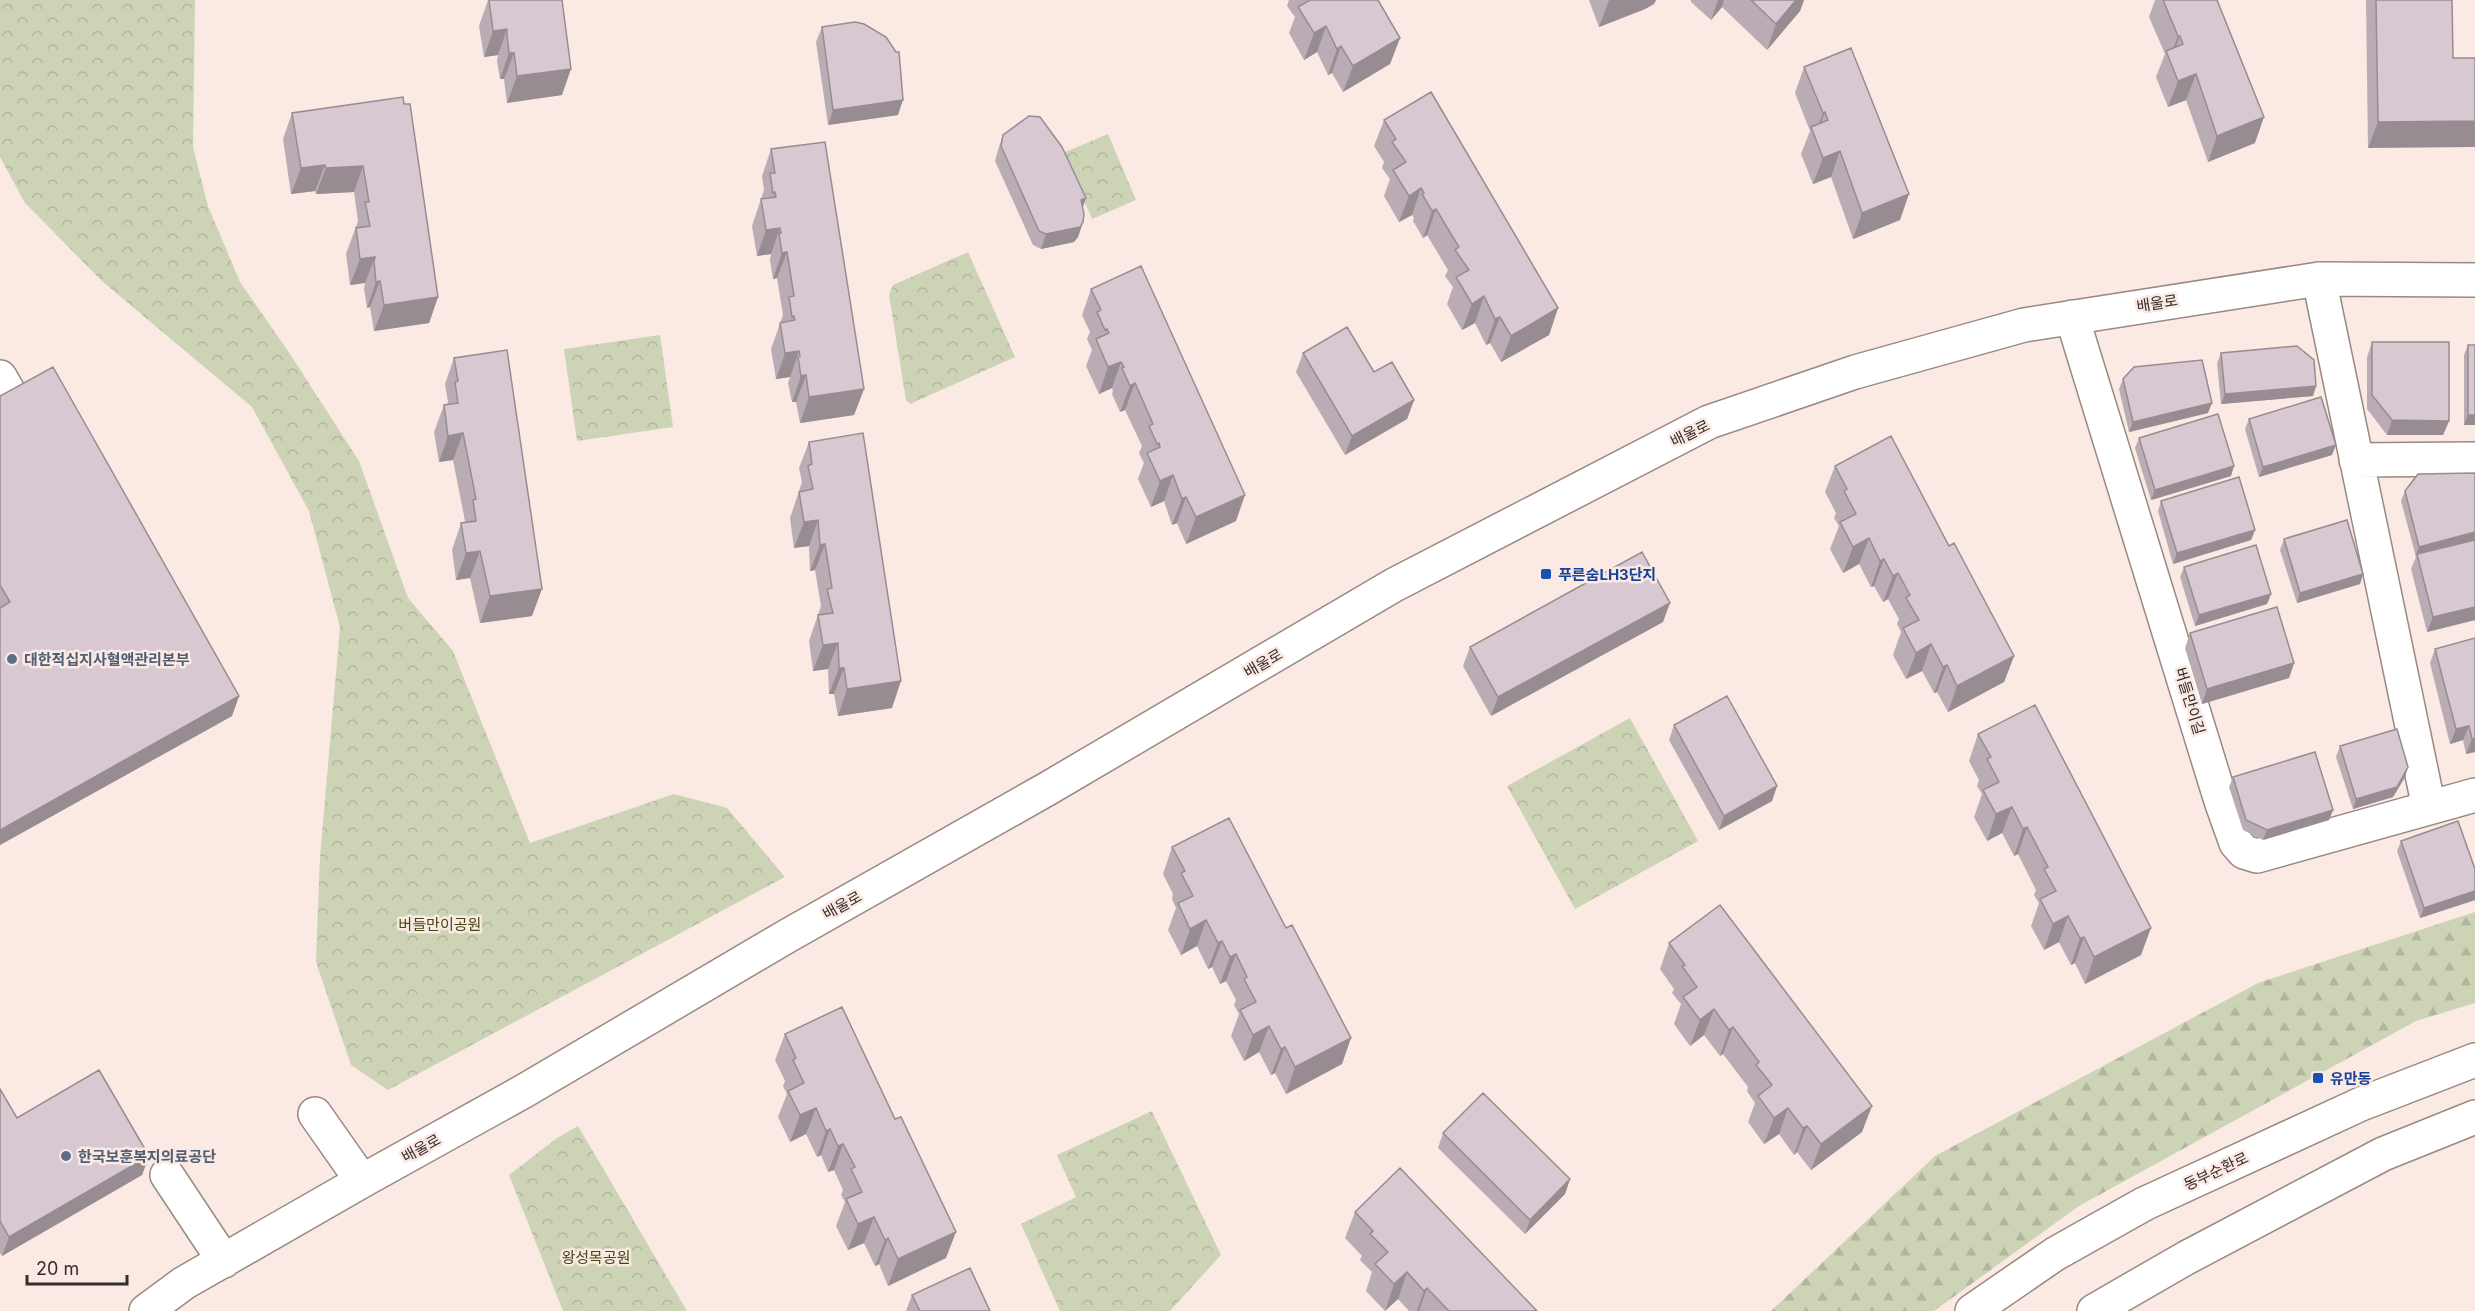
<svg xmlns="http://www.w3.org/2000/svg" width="2475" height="1311" font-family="Inter,'Noto Sans KR',sans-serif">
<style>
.forest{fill:url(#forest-firs)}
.park{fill:url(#park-crowns)}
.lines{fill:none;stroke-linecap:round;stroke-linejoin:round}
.minor-casing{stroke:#998983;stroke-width:36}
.minor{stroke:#fff;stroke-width:33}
.wall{fill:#baacb4}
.shaded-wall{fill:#978c92}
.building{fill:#d8c8d1;stroke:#978c92;stroke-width:1.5}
.transit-dot{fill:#1a4fb4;stroke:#fbe9e3;stroke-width:2}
.service-dot{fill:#5c6f8a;stroke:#fbe9e3;stroke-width:2}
.labels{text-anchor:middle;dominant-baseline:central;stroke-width:5;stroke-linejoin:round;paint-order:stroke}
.street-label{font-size:15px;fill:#342e2b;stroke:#fbe9e3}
.transit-label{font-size:15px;font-weight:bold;fill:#164399;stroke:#fbe9e3;text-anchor:start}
.service-label{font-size:15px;font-weight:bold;fill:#4e5e75;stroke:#fbe9e3;text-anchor:start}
.park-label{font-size:15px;fill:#434b13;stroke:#fbe9e3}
</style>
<defs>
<pattern id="forest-firs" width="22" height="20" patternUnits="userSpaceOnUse" patternTransform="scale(1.5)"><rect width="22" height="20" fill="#cdd4b6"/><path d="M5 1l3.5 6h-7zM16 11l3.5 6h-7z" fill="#b1b69d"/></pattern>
<pattern id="park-crowns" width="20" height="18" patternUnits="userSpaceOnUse" patternTransform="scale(1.5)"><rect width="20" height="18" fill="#cdd4b6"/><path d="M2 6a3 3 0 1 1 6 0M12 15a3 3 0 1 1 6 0" fill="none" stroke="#b1b69d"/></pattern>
</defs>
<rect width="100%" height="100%" fill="#fbe9e3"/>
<path class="forest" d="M2475 912V1003L2416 1021 2079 1206 1934 1311H1771L1935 1156 2258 983Z"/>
<path class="park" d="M0 0H195L193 147 208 206 240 282 288 351 359 461 408 598 453 651 530 843 674 794 727 808 785 877 388 1090 351 1065 316 962 320 857 340 627 309 511 252 407 103 282 25 203 0 157Z
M1108 134 1136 200 1092 219 1063 153Z
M968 252 1015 357 910 404 906 400 889 295 893 285Z
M660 335 673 427 577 441 564 349Z
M1630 718 1698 841 1575 909 1507 786Z
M1152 1111 1221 1255 1170 1311H1060L1021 1224 1076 1197 1057 1155Z
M578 1126 687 1311H563L509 1175 557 1138Z"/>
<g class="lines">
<defs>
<path id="minor" d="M2319 279 2429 808
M2072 317 2221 801 2236 843 2244 852 2257 856 2475 795
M0 377 15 403
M2356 460 2475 459
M315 1114 362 1181
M167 1175 224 1261
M146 1311 184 1283 362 1181 524 1091 789 935 1047 789 1394 585 1709 422 1855 372 2024 325 2319 279 2475 280
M1972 1311 2055 1254 2144 1204 2361 1104 2475 1060
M2094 1311 2186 1258 2383 1154 2475 1117"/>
</defs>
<use href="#minor" class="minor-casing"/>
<use href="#minor" class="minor"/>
</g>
<path class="wall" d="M488 0H562V95L507 103 504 79H500L497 61 498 55 484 57 479 26Z
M1289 0H1378L1400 38 1390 64 1343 92 1332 73 1328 75 1317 52 1304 60 1289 33 1295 17 1287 6Z
M1589 0H1656L1654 4 1645 9 1599 27Z
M1691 0H1804L1800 11 1767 50 1722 7 1711 20 1691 2Z
M2155 0H2217L2255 143 2208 162 2186 100 2168 107 2156 77 2165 54 2149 17Z
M2366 0H2452L2453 58 2368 148Z
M822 27 898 115 828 125 816 42Z
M1804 67 1900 220 1853 239 1831 177 1813 184 1801 154 1810 131 1795 93Z
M403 97 438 297 429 323 374 331 370 307 367 308 364 289 365 283 350 285 346 254 358 221 354 192 316 194 315 191 291 194 283 139 292 113Z
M1384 120 1558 308 1549 335 1501 362 1490 343 1486 345 1475 323 1462 330 1447 304 1453 287 1445 276 1448 270 1427 235 1423 238 1413 221 1414 218 1412 215 1399 222 1384 196 1390 179 1382 168 1384 162 1374 146Z
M1003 135 1083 208V222L1078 237 1074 242 1041 249 1033 245 995 161 998 150Z
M771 149 864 389 854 415 800 423 796 402H792L788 383 790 377 776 379 771 349 783 315 777 278 773 279 770 260 771 254 757 256 752 226 764 190 762 176Z
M1091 289 1236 521 1186 544 1177 523 1172 525 1164 501 1151 507 1138 479 1144 463 1139 453 1142 446 1125 410 1120 412 1112 394 1113 391 1112 388 1099 394 1086 366 1092 350 1087 339 1090 332 1082 315Z
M2372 342 2449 421 2443 435H2387L2367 409V357Z
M2468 345H2475V425H2464V355Z
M1303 353 1374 372 1414 400 1407 419 1345 455 1296 372Z
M2221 353 2316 386 2313 396 2221 404 2217 363Z
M454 358 532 616 480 623 470 578 456 580 452 550 461 523H464L465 521 453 460 439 462 434 432 444 405H447L448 402 445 384Z
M2123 379 2208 413 2129 432 2119 389Z
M0 396 239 696 232 716 0 845Z
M2249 419 2332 455 2259 477 2245 429Z
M2139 438 2231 476 2151 500 2135 448Z
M809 442 892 708 838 716 834 694H829L828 669 813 671 809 641 821 606 815 570 810 571 809 546 794 548 790 518 802 482 799 468Z
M1835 466 1949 546 2014 656 2004 682 1948 712 1937 692 1934 693 1922 671 1906 679 1893 655 1901 632 1897 624 1899 619 1888 599 1883 602 1874 586 1871 587 1859 564 1843 573 1830 549 1839 526 1834 518 1836 513 1825 492Z
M2405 491 2475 620 2427 632 2411 569 2416 557 2401 501Z
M2161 501 2255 530 2251 540 2173 564 2158 511Z
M2284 539 2363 574 2360 584 2297 603 2280 550Z
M2184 567 2271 594 2267 604 2195 626 2180 577Z
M1663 622 1491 716 1463 666 1470 647Z
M2190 633 2294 663 2289 678 2202 704 2185 648Z
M2475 638V752L2466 754 2463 740 2450 744 2430 663 2435 649Z
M1674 725 1772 801 1719 830 1669 740Z
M1978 734 2141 955 2085 984 2075 963 2071 965 2059 942 2044 950 2031 926 2039 903 2034 895 2036 890 2018 854 2014 856 2002 833 1987 841 1974 817 1982 794 1977 786 1979 780 1969 761Z
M2340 746 2408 767 2405 777 2393 797 2353 809 2336 757Z
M2233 777 2333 810 2329 820 2263 840 2243 830 2229 787Z
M2401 841 2475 869V900L2420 918 2397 851Z
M1172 847 1342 1064 1286 1094 1275 1073 1271 1075 1259 1052 1244 1061 1231 1036 1239 1014 1234 1005 1236 1000 1226 981 1220 984 1212 967 1208 969 1197 946 1181 955 1168 930 1176 908 1172 899 1173 894 1163 874Z
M1669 943 1862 1132 1811 1170 1797 1152 1794 1155 1779 1134 1764 1144 1748 1122 1755 1103 1747 1091 1748 1087 1723 1054 1720 1056 1704 1035 1690 1046 1674 1024 1681 1004 1672 993 1674 989 1660 969Z
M785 1034 946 1258 888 1286 879 1264 875 1266 864 1243 848 1250 836 1226 845 1202 841 1195 843 1190 834 1170 828 1172 821 1155 817 1157 806 1134 790 1142 778 1117 787 1094 783 1086 785 1081 775 1060Z
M0 1089 17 1118 149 1156 142 1175 2 1256 0 1253Z
M1443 1133 1570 1179 1565 1194 1525 1234 1438 1148Z
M1355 1212 1537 1311H1409L1398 1299 1385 1311 1366 1291 1372 1272 1360 1260 1362 1256 1345 1238Z
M912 1295 990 1311H906Z"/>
<path class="shaded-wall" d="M1609 0H1656L1654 4 1645 9 1599 27Z
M1718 0H1724L1722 7 1711 20Z
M1796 0H1804L1800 11 1767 50 1776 24Z
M1326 26 1317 52 1304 60 1314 33Z
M507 29 498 55 484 57 493 31Z
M2178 36H2180L2170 62 2169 60Z
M1400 38 1390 64 1343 92 1353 66Z
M1341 46 1332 73 1328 75 1337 49Z
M509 53H514L504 79H500Z
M571 69 562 95 507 103 517 76Z
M2196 74 2186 100 2168 107 2178 81Z
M903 100 898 115 828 125 833 110Z
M1825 112 1815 139 1814 137 1823 113Z
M2264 117 2255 143 2208 162 2217 136Z
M2475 121V147L2368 148 2378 122Z
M1840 151 1831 177 1813 184 1823 158Z
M325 165 315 191 291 194 301 168Z
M363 166 354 192 316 194 326 168Z
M1421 188 1412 215 1399 222 1409 196Z
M1909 194 1900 220 1853 239 1862 213Z
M1086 198 1081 213V200Z
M1436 209 1427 235 1423 238 1432 211Z
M1083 222 1078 237 1074 242 1041 249 1046 234Z
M780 228 771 254 757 256 766 230Z
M787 252 777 278 773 279 782 253Z
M375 257 365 283 350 285 360 259Z
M380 281 370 307 367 308 376 282Z
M1484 296 1475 323 1462 330 1472 304Z
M438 297 429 323 374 331 384 305Z
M1558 308 1549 335 1501 362 1511 336Z
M1500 317 1490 343 1486 345 1495 319Z
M799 351 790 377 776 379 785 353Z
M1121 362 1112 388 1099 394 1108 367Z
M806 375 796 402H792L801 376Z
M1135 383 1125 410 1120 412 1130 386Z
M2316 386 2313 396 2221 404 2225 394Z
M864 389 854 415 800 423 809 397Z
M1414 400 1407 419 1345 455 1352 436Z
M2212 403 2208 413 2129 432 2133 422Z
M2468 415H2475V425H2464Z
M2392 420 2449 421 2443 435H2387Z
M463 433 453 460 439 462 448 436Z
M2336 445 2332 455 2259 477 2263 467Z
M2234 466 2231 476 2151 500 2155 490Z
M1173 475 1164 501 1151 507 1160 481Z
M1245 495 1236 521 1186 544 1196 517Z
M1186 497 1177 523 1172 525 1182 499Z
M818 520 809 546 794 548 804 522Z
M2255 530 2251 540 2173 564 2177 553Z
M2475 532V542L2417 554 2415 557 2419 547Z
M1869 538 1859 564 1843 573 1853 547Z
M825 544 815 570 810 571 820 545Z
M480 551 470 578 456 580 466 553Z
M1884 559 1874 586 1871 587 1880 561Z
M1898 573 1888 599 1883 602 1893 576Z
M2363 574 2360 584 2297 603 2300 593Z
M542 589 532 616 480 623 490 596Z
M2271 594 2267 604 2195 626 2199 615Z
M1670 603 1663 622 1491 716 1498 697Z
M2475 607V620L2427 632 2433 617Z
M838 643 828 669 813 671 823 645Z
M1931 644 1922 671 1906 679 1916 653Z
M2014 656 2004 682 1948 712 1957 686Z
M2294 663 2289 678 2202 704 2207 689Z
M1947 665 1937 692 1934 693 1943 667Z
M839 668H844L834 694H829Z
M901 681 892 708 838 716 847 689Z
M239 696 232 716 0 845V830Z
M2469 726 2463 740 2450 744 2456 729Z
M2475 738V752L2466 754 2472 739Z
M2408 767 2405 777 2393 797 2353 809 2356 799Z
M1777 786 1772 801 1719 830 1724 816Z
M2012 807 2002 833 1987 841 1996 814Z
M2333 810 2329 820 2263 840 2267 830Z
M2027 827 2018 854 2014 856 2023 829Z
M2475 891V900L2420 918 2424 908Z
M2068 916 2059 942 2044 950 2053 924Z
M1206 920 1197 946 1181 955 1190 929Z
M2151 928 2141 955 2085 984 2094 957Z
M2084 937 2075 963 2071 965 2080 938Z
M1222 941 1212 967 1208 969 1218 943Z
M1236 954 1226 981 1220 984 1230 957Z
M1714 1009 1704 1035 1690 1046 1700 1020Z
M1269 1026 1259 1052 1244 1061 1253 1035Z
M1733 1027 1723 1054 1720 1056 1729 1030Z
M1351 1038 1342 1064 1286 1094 1295 1067Z
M1285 1047 1275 1073 1271 1075 1281 1049Z
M1872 1106 1862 1132 1811 1170 1821 1144Z
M816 1108 806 1134 790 1142 800 1115Z
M1788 1108 1779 1134 1764 1144 1774 1118Z
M1807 1126 1797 1152 1794 1155 1803 1128Z
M830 1129 821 1155 817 1157 826 1131Z
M843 1144 834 1170 828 1172 838 1146Z
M149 1156 142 1175 2 1256 9 1237Z
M1570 1179 1565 1194 1525 1234 1530 1220Z
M874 1217 864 1243 848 1250 858 1224Z
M956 1232 946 1258 888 1286 898 1259Z
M888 1238 879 1264 875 1266 885 1240Z
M1407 1272 1398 1299 1385 1311 1394 1284Z
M1427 1288 1419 1311H1417L1424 1291Z"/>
<path class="building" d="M489 0H562L571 69 517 76 514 53H509L507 35V29L493 31Z
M1310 0H1378L1400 38 1353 66 1341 46 1337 49 1326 26 1314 33 1298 7Z
M1751 0H1796L1776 24Z
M2163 0H2217L2264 117 2217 136 2196 74 2178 81 2166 51 2183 44 2180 36H2178Z
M2376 0H2452L2453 58H2475V121L2378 122Z
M855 22 864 24 886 37 896 52H899L903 100 833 110 822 27Z
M1851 48 1909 194 1862 213 1840 151 1823 158 1811 127 1828 120 1825 112 1823 113 1804 67Z
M1431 92 1558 308 1511 336 1500 317 1495 319 1484 296 1472 304 1456 277 1469 270 1455 250 1459 247 1436 209 1432 211 1422 194 1424 193 1421 188 1409 196 1393 170 1406 162 1392 142 1396 139 1384 120Z
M403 97 404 104H410L438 297 384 305 380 281 376 282 374 262 375 257 360 259 356 228 370 226 365 202H369L363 166 326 168 325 165 301 168 292 113Z
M1029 116 1040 117 1062 147 1086 198 1081 200 1084 214 1083 222 1080 227 1046 234 1039 231 1001 146 1003 135Z
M825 142 864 389 809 397 806 375 801 376 798 357 800 356 799 351 785 353 780 323 795 320 794 316 792 317 789 297 794 296 787 252 782 253 779 233H781L780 228 766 230 761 199 776 197 775 192 773 193 770 173H775L771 149Z
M1141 266 1245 495 1196 517 1186 497 1182 499 1173 475 1160 481 1147 453 1160 447 1159 443 1157 444 1149 426 1153 424 1135 383 1130 386 1122 368 1124 367 1121 362 1108 367 1096 339 1109 333 1107 329 1105 330 1097 312 1101 310 1091 289Z
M1347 327 1374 372 1392 362 1414 400 1352 436 1303 353Z
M2372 342H2449V421L2392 420 2372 395Z
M2468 345H2475V415H2468Z
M2297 346 2314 360 2316 386 2225 394 2221 353Z
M507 350 542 589 490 596 480 551 466 553 461 523 476 521 473 500 476 499 463 433 448 436 444 405 458 403 455 382 458 381 454 358Z
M2202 360 2212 403 2133 422 2123 379 2134 367Z
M53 367 239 696 0 830V608L10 602 0 585V396Z
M2321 397 2336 445 2263 467 2249 419Z
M2218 414 2234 466 2155 490 2139 438Z
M863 433 901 681 847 689 844 668H839L838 643 823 645 818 615 833 613 827 589 832 588 825 544 820 545 818 520 804 522 799 492 813 489 808 466 812 464 809 442Z
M1891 436 1949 546 1954 543 2014 656 1957 686 1947 665 1943 667 1931 644 1916 653 1903 628 1919 620 1906 598 1910 595 1898 573 1893 576 1884 559 1880 561 1869 538 1853 547 1840 522 1856 514 1844 491 1847 489 1835 466Z
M2475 473V532L2419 547 2405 491 2418 474Z
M2239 477 2255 530 2177 553 2161 501Z
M2347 520 2363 574 2300 593 2284 539Z
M2475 540V607L2433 617 2417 554Z
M2256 545 2271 594 2199 615 2184 567Z
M1642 552 1670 603 1498 697 1470 647Z
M2277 607 2294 663 2207 689 2190 633Z
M2475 638V738L2472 739 2469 726 2456 729 2435 649Z
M1727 696 1777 786 1724 816 1674 725Z
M2035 705 2151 928 2094 957 2084 937 2080 938 2068 916 2053 924 2040 899 2056 891 2044 869 2048 867 2027 827 2023 829 2012 807 1996 814 1983 790 1999 782 1987 759 1991 757 1978 734Z
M2397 729 2408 767 2397 787 2356 799 2340 746Z
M2315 752 2333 810 2267 830 2246 820 2233 777Z
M1229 818 1286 928 1292 925 1351 1038 1295 1067 1285 1047 1281 1049 1269 1026 1253 1035 1240 1010 1256 1002 1244 979 1247 977 1236 954 1230 957 1222 941 1218 943 1206 920 1190 929 1178 903 1193 896 1181 873 1185 871 1172 847Z
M2458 821 2475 869V891L2424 908 2401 841Z
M1720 905 1872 1106 1821 1144 1807 1126 1803 1128 1788 1108 1774 1118 1758 1096 1772 1085 1756 1065 1759 1062 1733 1027 1729 1030 1714 1009 1700 1020 1683 997 1697 987 1682 966 1685 965 1669 943Z
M842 1007 895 1119 901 1117 956 1232 898 1259 888 1238 885 1240 874 1217 858 1224 846 1199 862 1192 851 1169 855 1167 843 1144 838 1146 830 1129 826 1131 816 1108 800 1115 788 1091 804 1083 793 1060 796 1058 785 1034Z
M99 1070 149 1156 9 1237 0 1221V1089L17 1118Z
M1483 1093 1570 1179 1530 1220 1443 1133Z
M1400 1168 1537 1311H1449L1427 1288 1424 1291 1407 1272 1394 1284 1375 1264 1388 1252 1370 1234 1373 1231 1355 1212Z
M970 1268 990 1311H920L912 1295Z"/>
<g class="transit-dot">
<rect x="1540" y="568" width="12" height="12" rx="3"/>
<rect x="2312" y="1072" width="12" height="12" rx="3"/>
</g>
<g class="service-dot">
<circle cx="12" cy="659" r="6"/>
<circle cx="66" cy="1156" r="6"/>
</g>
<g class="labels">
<g class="street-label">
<text transform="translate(2157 303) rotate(-9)">배울로</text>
<text transform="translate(1690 433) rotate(-26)">배울로</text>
<text transform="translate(1263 663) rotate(-30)">배울로</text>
<text transform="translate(2190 701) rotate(73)">버들만이길</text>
<text transform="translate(842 905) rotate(-29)">배울로</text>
<text transform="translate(421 1148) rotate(-29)">배울로</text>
<text transform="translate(2216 1171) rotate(-25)">동부순환로</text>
</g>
<g class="transit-label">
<text x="1558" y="574">푸른숨LH3단지</text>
<text x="2330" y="1078">유만동</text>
</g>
<g class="service-label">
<text x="24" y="659">대한적십지사혈액관리본부</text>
<text x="78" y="1156">한국보훈복지의료공단</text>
</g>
<g class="park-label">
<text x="440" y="924">버들만이공원</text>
<text x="596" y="1257">왕성목공원</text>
</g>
</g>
<path d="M27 1275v9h100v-9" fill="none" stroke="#342e2b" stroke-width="3"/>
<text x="36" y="1275" font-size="18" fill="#342e2b" stroke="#fbe9e3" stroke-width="4.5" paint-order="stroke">20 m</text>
</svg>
